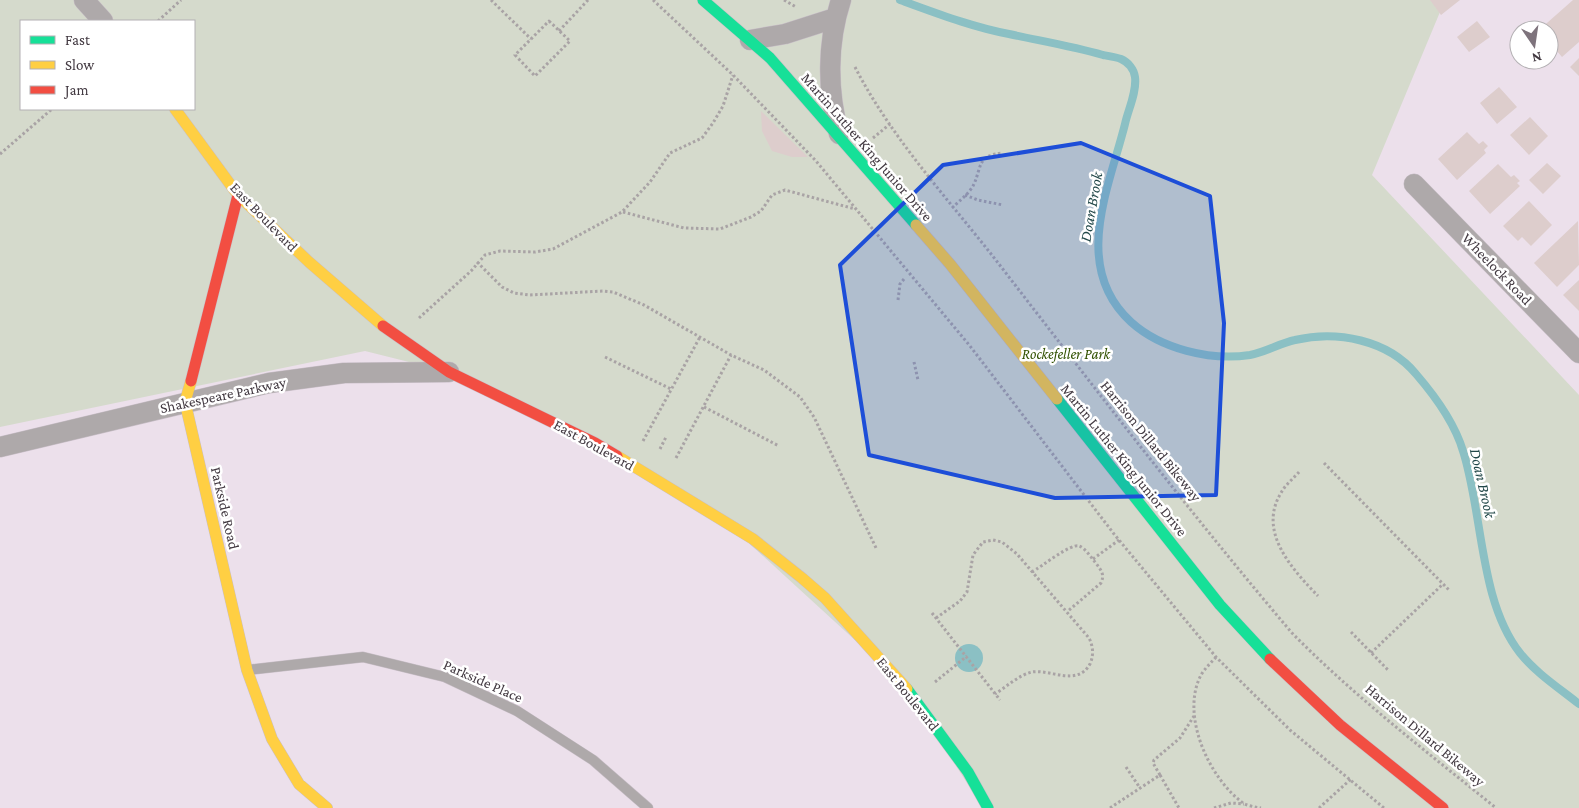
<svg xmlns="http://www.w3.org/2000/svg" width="1579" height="808" font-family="'Crimson Pro',serif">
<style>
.green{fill:#d5dacc;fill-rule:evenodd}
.water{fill:#8bc0c4}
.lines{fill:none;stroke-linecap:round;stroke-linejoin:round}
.stream{stroke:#8bc0c4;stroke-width:8}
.building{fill:#ddcdcc}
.lane-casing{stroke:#c9bfc8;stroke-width:11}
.street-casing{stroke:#c9bfc8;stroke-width:21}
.fast-casing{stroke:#c9bfc8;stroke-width:12}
.slow-casing{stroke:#c9bfc8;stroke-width:12}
.jam-casing{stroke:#c9bfc8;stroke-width:12}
.path{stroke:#a9a3a5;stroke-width:3;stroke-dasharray:2.5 2.5;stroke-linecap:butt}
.lane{stroke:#aea9aa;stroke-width:10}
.street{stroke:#aea9aa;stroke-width:20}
.fast{stroke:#16e098;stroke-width:11}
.slow{stroke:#ffcf43;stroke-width:11}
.jam{stroke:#f24e42;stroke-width:11}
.marked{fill:#1d4ed8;fill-opacity:0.2;stroke:#1d4ed8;stroke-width:4;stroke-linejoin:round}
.labels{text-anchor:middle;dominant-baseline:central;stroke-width:5;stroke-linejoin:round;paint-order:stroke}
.street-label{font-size:15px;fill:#423941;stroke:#fff}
.park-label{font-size:15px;font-style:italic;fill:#315100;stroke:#fff}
.water-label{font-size:16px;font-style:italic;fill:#224849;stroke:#fff}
</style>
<rect width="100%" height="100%" fill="#ece0eb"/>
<path class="green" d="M0 0H1445L1372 175 1579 395V808H983L905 686 727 523 449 372 365 351 0 427ZM21 21H194V109H21Z"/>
<path class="water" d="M955 658a14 14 0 1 1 28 0a14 14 0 1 1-28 0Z"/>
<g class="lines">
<path class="stream" d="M900 0C936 13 972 27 1009 34 1041 41 1072 46 1103 55 1109 56 1116 57 1121 59 1128 62 1134 69 1135 77 1137 92 1128 110 1125 124 1109 188 1071 267 1131 322 1161 349 1210 361 1250 355 1266 352 1280 343 1295 340 1337 330 1388 340 1416 374 1435 396 1455 424 1463 451 1483 513 1479 601 1520 653 1536 673 1559 688 1579 704"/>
</g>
<path class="building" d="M1430 0H1460L1441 15Z
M1573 0H1579V42L1562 57 1549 42V30H1539Z
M1477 21 1490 37 1469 52 1457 37Z
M1579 58V76L1570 67Z
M1499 87 1517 107 1497 124 1480 103Z
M761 111 808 157H792L772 151 762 131Z
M1530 117 1548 136 1529 155 1510 135Z
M1467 132 1479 144 1483 141 1488 146 1484 150 1486 153 1457 180 1438 159Z
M1547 163 1561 176 1543 194 1529 180Z
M1498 164 1511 177 1514 175 1520 181 1517 183 1520 186 1490 214 1469 191Z
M1529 201 1552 225 1531 246 1522 237 1518 241 1503 226Z
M1578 221 1579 265 1557 287 1534 263Z
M1579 280V311L1563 295Z"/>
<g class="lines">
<defs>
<path id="lane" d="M247 670 363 657 445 677 517 711 593 760 648 808"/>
<path id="street" d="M84 0 103 21
M750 40 785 34 835 18
M839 134C827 91 827 43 841 0
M1414 184 1579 353
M0 447 269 383 344 373 449 372"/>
<path id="fast" d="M703 0 770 58 916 225
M1057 399 1220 605 1270 659
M907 689 968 772 988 808"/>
<path id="slow" d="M175 109 238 195 309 262 383 326
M916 225 950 264 1057 399
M191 381 185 402 247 670 272 739 299 784 327 808
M617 456 753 539 802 578 825 598 907 689"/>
<path id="jam" d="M383 326 449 372 595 443 617 456
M191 381 238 195
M1270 659 1340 725 1443 808"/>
</defs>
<use href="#lane" class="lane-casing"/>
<use href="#street" class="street-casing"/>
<use href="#fast" class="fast-casing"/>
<use href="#slow" class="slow-casing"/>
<use href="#jam" class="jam-casing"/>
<path class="path" d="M491 0 531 39
M653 0 733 75 816 161 970 346 1114 534 1216 657 1290 730 1384 808
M784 0 796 7
M158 21 181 0
M549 21 570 41 535 76 515 55Z
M559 31 588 0
M855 67C893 141 952 203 1002 268 1097 391 1191 514 1292 633 1355 697 1426 751 1496 808
M873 138 890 124
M0 154 52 109
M965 195 978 200 1003 205
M952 208C959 201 970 193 974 184 982 166 977 155 1003 153
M623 212 684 228 720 229 751 217 761 211 772 195 785 190 855 209
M477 262 502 287 514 293 530 295 603 291 613 292 644 305 731 355 764 370 800 397 814 417 877 550
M898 300 900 284 904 279
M419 318 471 271 485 255 500 251 535 252 553 249 622 212 650 182 670 153 702 138 713 123 723 106 733 75
M605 357 671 389
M914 362 918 380
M704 407 779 446
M643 441 700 337
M660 449 666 437
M676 458 731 355
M1324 463 1449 590
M1299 472C1293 479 1285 485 1281 493 1257 532 1293 570 1318 596
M1093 559 1119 540
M1032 572C1041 567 1071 543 1079 546 1085 548 1091 557 1095 562 1101 570 1105 574 1101 583L1068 611
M932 613 1000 700
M936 618 960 601 967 592 973 555 983 542 993 540 1002 542 1017 554 1089 638C1093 646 1094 655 1090 664 1077 687 1051 669 1032 672 1019 675 1006 687 995 694
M1351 632 1389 671
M1371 653 1443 584
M1216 657C1211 663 1205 668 1201 675 1180 715 1209 778 1243 803 1248 806 1255 807 1261 808
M935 682 967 656
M1126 767 1140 788
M1160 775 1153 763 1154 760 1180 738 1194 716
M1110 808 1160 775 1179 808
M1214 808 1231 803 1244 804
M1319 808 1351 779"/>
<use href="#lane" class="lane"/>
<use href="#street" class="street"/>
<use href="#fast" class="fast"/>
<use href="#slow" class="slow"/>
<use href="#jam" class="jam"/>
</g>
<path class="marked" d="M1081 143 1210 196 1224 323 1216 495 1055 498 869 455 840 265 943 165Z"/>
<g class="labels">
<g class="street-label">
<text transform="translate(867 147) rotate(49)">Martin Luther King Junior Drive</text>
<text transform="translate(264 217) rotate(46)">East Boulevard</text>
<text transform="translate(1497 269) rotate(46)">Wheelock Road</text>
<text transform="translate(223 395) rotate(-12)">Shakespeare Parkway</text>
<text transform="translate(1151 441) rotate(51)">Harrison Dillard Bikeway</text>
<text transform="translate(594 445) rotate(29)">East Boulevard</text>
<text transform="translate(1124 460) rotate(51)">Martin Luther King Junior Drive</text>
<text transform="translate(225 508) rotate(77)">Parkside Road</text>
<text transform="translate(483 681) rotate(24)">Parkside Place</text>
<text transform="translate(908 694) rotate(51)">East Boulevard</text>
<text transform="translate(1425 735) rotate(40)">Harrison Dillard Bikeway</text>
</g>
<g class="park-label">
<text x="1066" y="354">Rockefeller Park</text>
</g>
<g class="water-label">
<text transform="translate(1091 207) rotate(-80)">Doan Brook</text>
<text transform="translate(1483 483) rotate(77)">Doan Brook</text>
</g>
</g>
<rect x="20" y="20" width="175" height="90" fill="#ffffff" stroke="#b3b0b3"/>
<rect x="30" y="36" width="25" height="8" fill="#16e098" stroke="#b3b0b3"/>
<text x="65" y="45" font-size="15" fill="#423941">Fast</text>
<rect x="30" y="61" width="25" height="8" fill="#ffcf43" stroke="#b3b0b3"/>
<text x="65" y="70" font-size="15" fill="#423941">Slow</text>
<rect x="30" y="86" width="25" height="8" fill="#f24e42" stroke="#b3b0b3"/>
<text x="65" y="95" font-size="15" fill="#423941">Jam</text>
<g transform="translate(1534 45) rotate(167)"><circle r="24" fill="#ffffff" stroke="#b3b0b3"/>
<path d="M0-4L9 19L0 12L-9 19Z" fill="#7e737c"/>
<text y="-8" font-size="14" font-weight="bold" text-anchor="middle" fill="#423941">N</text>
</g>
</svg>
